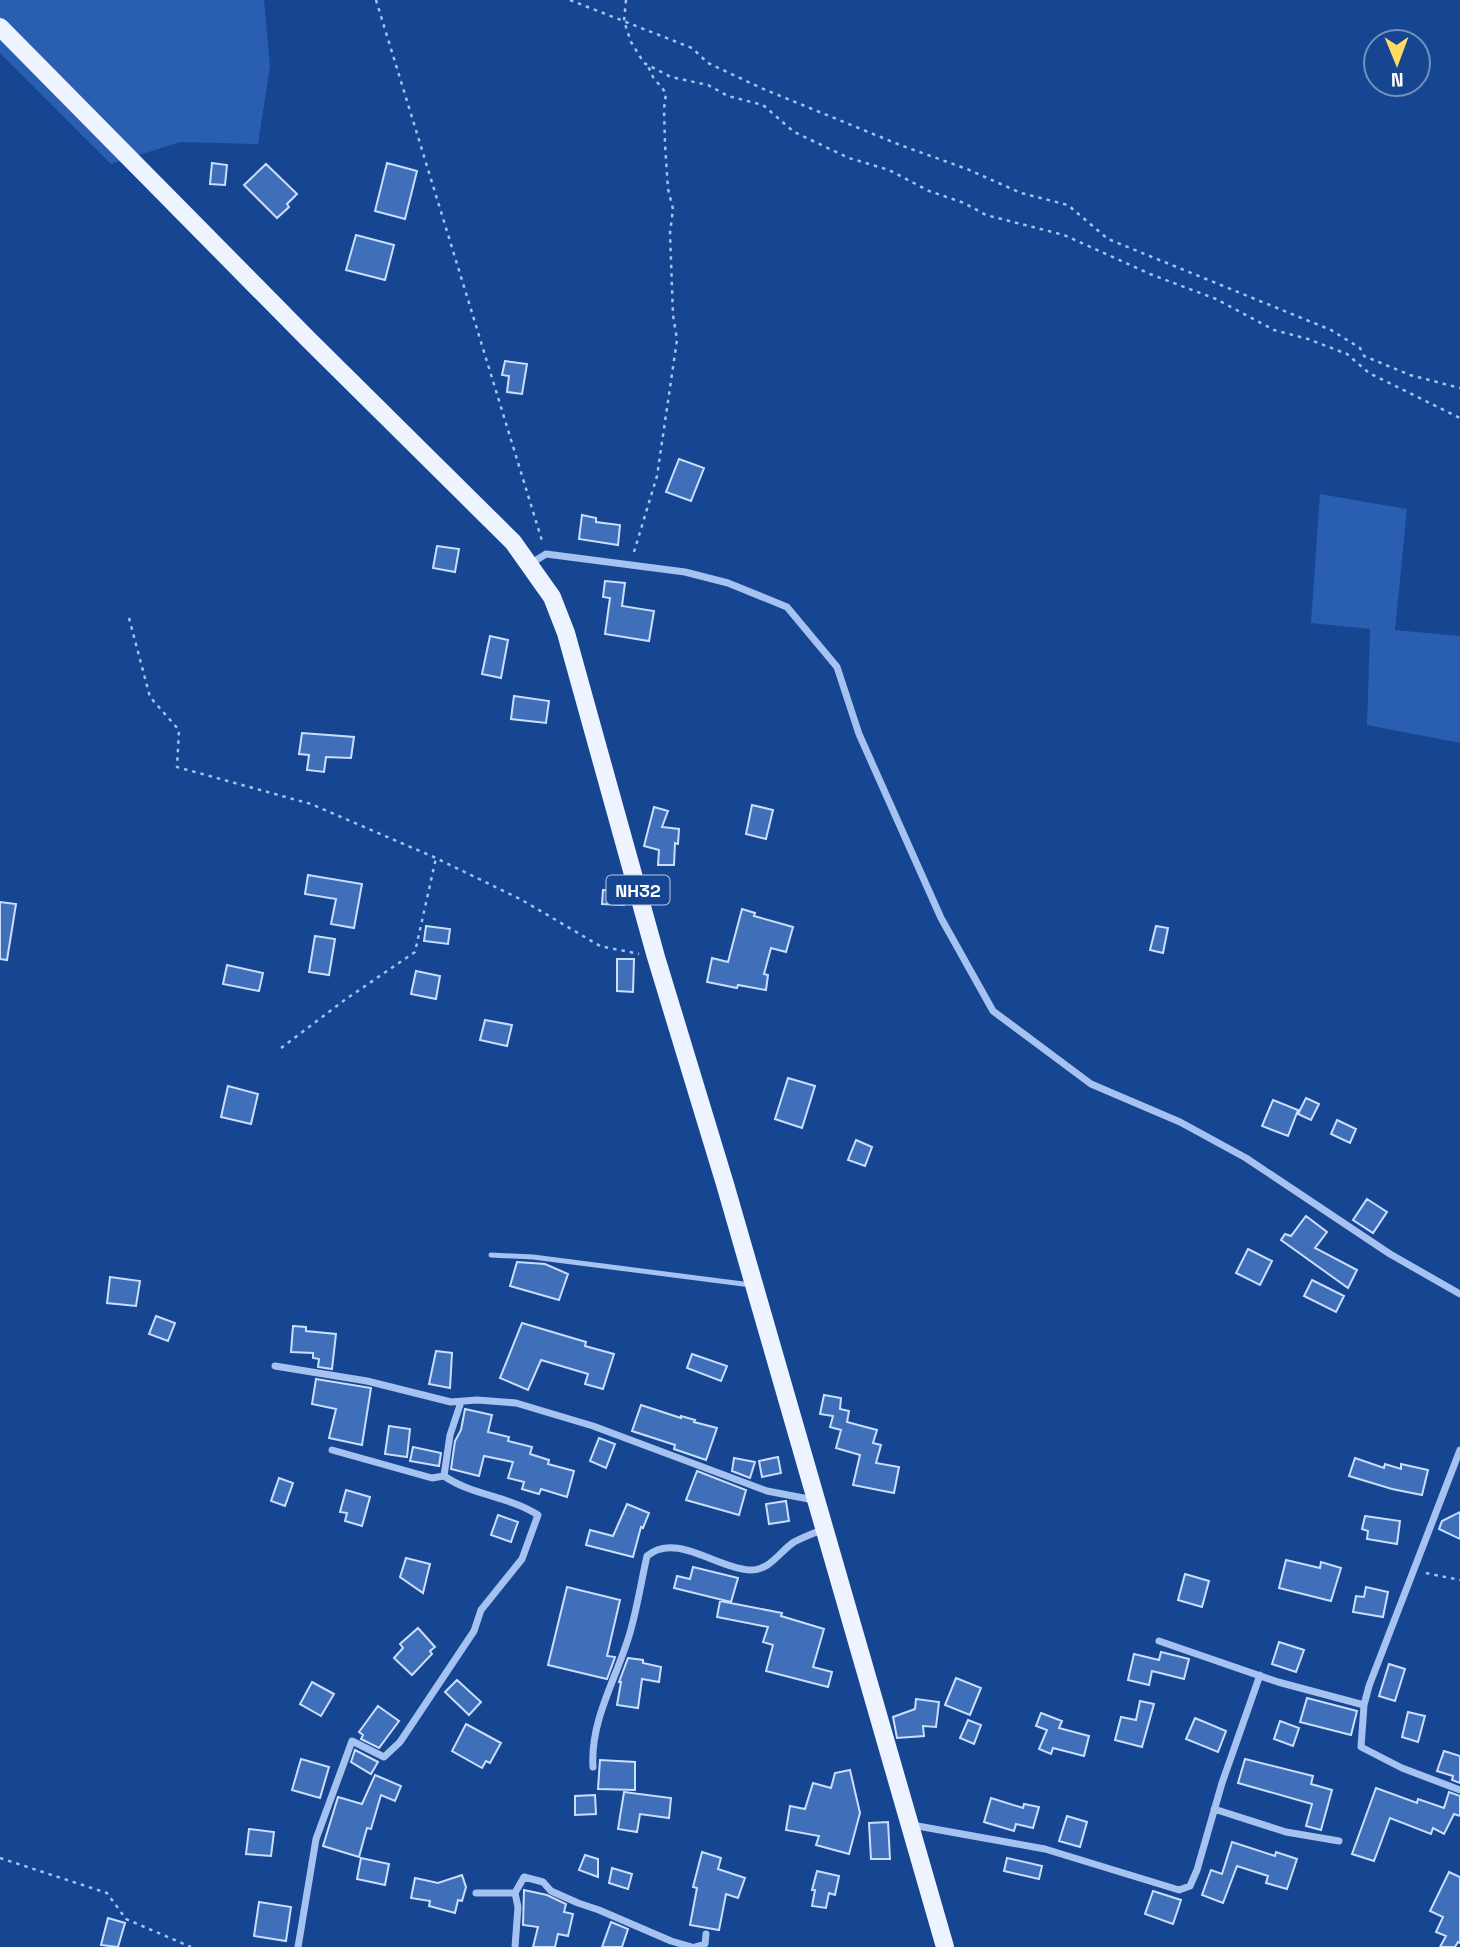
<svg xmlns="http://www.w3.org/2000/svg" width="1460" height="1947" font-family="'Space Grotesk',sans-serif">
<style>
.green{fill:#295eb0}
.building{fill:#3f6fb9;stroke:#cbdefb;stroke-width:2}
.lines{fill:none;stroke-linecap:round;stroke-linejoin:round}
.path{stroke:#a5c2f0;stroke-width:2.5;stroke-dasharray:3.5 5;stroke-linecap:butt}
.service{stroke:#a5c2f0;stroke-width:5}
.minor{stroke:#a5c2f0;stroke-width:7}
.primary{stroke:#eef4ff;stroke-width:18}
.labels{text-anchor:middle;dominant-baseline:central;stroke-width:7;stroke-linejoin:round;paint-order:stroke}
.shield{fill:#164591;stroke:#b9c7de;stroke-width:2}
.shield-label{font-size:18px;font-weight:bold;fill:#fff}
</style>
<rect width="100%" height="100%" fill="#164591"/>
<path class="green" d="M0 0H264L270 66 258 144 180 142 111 164 0 53Z
M1320 494 1407 509 1395 630 1460 636V743L1367 725 1370 629 1311 623Z"/>
<path class="building" d="M212 163 227 165 225 185 210 184Z
M387 163 417 171 405 219 375 211Z
M266 164 297 194 287 204 289 207 277 218 244 185Z
M356 235 394 245 385 280 346 270Z
M505 361 527 364 522 394 507 392 509 376 502 375Z
M679 459 704 468 691 501 666 492Z
M582 515 596 518V522L620 525 618 545 579 539Z
M437 546 459 549 455 572 433 568Z
M605 581 625 583 622 606 654 611 649 641 605 634 610 598 603 597Z
M490 636 508 640 501 678 482 674Z
M514 696 549 701 546 723 511 719Z
M302 733 354 737 351 758 326 757 324 772 307 770 309 755 299 754Z
M752 805 773 810 766 839 746 834Z
M654 807 668 811 662 827 679 829 678 844 675 843 674 865H658L659 850 644 846Z
M308 875 362 884 354 928 331 924 336 899 305 894Z
M603 890 625 891 624 905 602 904Z
M0 902 16 904 7 960 0 959Z
M742 909 755 913 754 916 793 927 786 952 771 948 764 974 768 975 766 990 738 985 737 988 707 982 712 958 728 962Z
M426 926 450 929 448 944 424 941Z
M1156 926 1168 928 1163 953 1150 950Z
M315 936 335 939 329 975 309 972Z
M617 959H634L633 992 617 991Z
M227 965 263 973 259 991 223 984Z
M416 971 440 976 436 999 411 994Z
M485 1020 512 1025 507 1046 480 1040Z
M788 1078 815 1086 802 1128 775 1119Z
M228 1086 258 1094 251 1124 221 1117Z
M1306 1098 1319 1104 1311 1120 1298 1114Z
M1273 1100 1298 1110 1288 1136 1262 1126Z
M1337 1120 1356 1129 1350 1143 1331 1134Z
M856 1140 872 1147 865 1166 848 1160Z
M1367 1199 1387 1212 1373 1233 1353 1220Z
M1306 1216 1327 1232 1315 1248 1357 1270 1348 1288 1281 1240 1285 1234 1291 1236Z
M1248 1249 1272 1261 1260 1285 1236 1273Z
M517 1262 545 1264 568 1274 559 1300 510 1286Z
M110 1277 140 1281 136 1306 107 1303Z
M1312 1280 1344 1296 1336 1312 1304 1296Z
M156 1316 175 1323 168 1341 149 1334Z
M522 1323 586 1342 585 1346 614 1354 603 1389 585 1384 588 1374 541 1360 528 1390 500 1378Z
M293 1326 306 1327V1331L336 1334 332 1369 318 1367 319 1359 313 1358V1353L291 1352Z
M436 1351 452 1353 450 1388 429 1384Z
M692 1354 727 1366 721 1381 687 1368Z
M316 1379 371 1388 362 1445 329 1438 336 1409 312 1404Z
M824 1395 841 1398 840 1409 849 1411 847 1422 877 1430 873 1443 881 1445 876 1463 899 1467 894 1493 853 1485 860 1455 836 1448 841 1430 830 1427 833 1416 820 1414Z
M641 1405 681 1418V1416L695 1420 694 1422 717 1428 706 1460 674 1449 675 1445 632 1431Z
M465 1409 492 1415 488 1432 509 1437 508 1441 532 1447 530 1454 549 1460 548 1464 574 1471 567 1497 541 1489 539 1494 522 1489 524 1482 508 1478 513 1462 484 1456 479 1476 451 1469 455 1441 461 1430Z
M389 1426 410 1429 407 1457 385 1454Z
M599 1438 615 1444 606 1468 590 1461Z
M413 1447 441 1453 439 1466 410 1461Z
M778 1457 781 1473 762 1477 759 1461Z
M734 1458 755 1462 750 1478 732 1471Z
M1355 1458 1384 1468 1385 1464 1401 1469V1464L1428 1470 1422 1495 1392 1489 1349 1476Z
M697 1471 746 1490 739 1515 686 1500Z
M279 1478 293 1483 285 1506 271 1501Z
M346 1490 370 1497 362 1526 345 1521 347 1513 340 1512Z
M786 1501 789 1521 769 1524 766 1504Z
M627 1504 649 1513 643 1528 641 1527 633 1557 586 1545 590 1530 613 1536Z
M1460 1512V1539L1439 1529 1442 1521Z
M498 1515 518 1522 511 1542 491 1535Z
M1365 1516 1400 1521 1397 1544 1367 1539 1368 1531 1362 1529Z
M406 1558 430 1564 423 1593 400 1577Z
M1286 1560 1320 1568 1321 1562 1341 1568 1331 1601 1279 1588Z
M693 1567 738 1578 731 1602 674 1588 677 1576 690 1579Z
M1185 1574 1209 1581 1202 1607 1178 1600Z
M567 1587 620 1600 607 1656 615 1657 607 1679 548 1665Z
M1366 1587 1388 1592 1383 1617 1353 1612 1356 1596 1364 1597Z
M720 1601 782 1613 781 1616 824 1629 813 1667 832 1672 828 1687 766 1671 773 1645 763 1642 768 1627 717 1617Z
M418 1628 435 1647 430 1651 432 1654 412 1675 394 1658 403 1648 400 1644Z
M1279 1642 1304 1650 1296 1672 1272 1664Z
M1161 1652 1189 1659 1184 1679 1152 1671 1149 1685 1128 1680 1134 1654 1159 1660Z
M628 1658 643 1660V1663L661 1667 659 1682 642 1679 638 1708 617 1705 621 1682H619Z
M1389 1664 1405 1669 1395 1701 1379 1696Z
M956 1678 981 1688 970 1715 945 1705Z
M457 1680 481 1702 469 1715 445 1692Z
M312 1682 334 1694 321 1716 300 1704Z
M1307 1698 1357 1711 1351 1735 1300 1722Z
M916 1699 939 1702 936 1727 923 1726 924 1736 897 1738 893 1717 915 1709Z
M1140 1701 1154 1704 1142 1747 1115 1740 1121 1717 1136 1720Z
M378 1706 399 1721 379 1748 361 1739 363 1735 359 1732Z
M1408 1712 1425 1716 1418 1742 1402 1737Z
M1041 1713 1062 1721 1059 1728 1089 1736 1084 1756 1053 1748 1051 1754 1039 1749 1047 1730 1036 1726Z
M1195 1718 1226 1731 1218 1752 1186 1739Z
M968 1720 981 1725 974 1744 960 1738Z
M1280 1721 1299 1728 1293 1746 1274 1739Z
M466 1724 501 1743 490 1763 486 1761 482 1768 452 1751Z
M355 1750 378 1762 371 1774 351 1762Z
M1444 1751 1460 1756V1783L1452 1780 1453 1776 1437 1771Z
M301 1759 329 1767 320 1798 292 1790Z
M1245 1759 1313 1776 1311 1784 1332 1790 1321 1830 1306 1826 1312 1804 1238 1783Z
M600 1760 635 1762V1790L598 1789Z
M850 1770 860 1813 849 1854 816 1845 819 1836 786 1830 790 1806 805 1809 813 1783 831 1788 835 1773Z
M375 1775 401 1786 395 1801 381 1795 371 1829 367 1828 359 1857 323 1846 338 1797 362 1804Z
M1376 1788 1417 1803 1418 1799 1444 1808 1449 1792 1460 1796V1816L1454 1814 1444 1834 1433 1828 1431 1834 1390 1818 1374 1861 1352 1854Z
M624 1792 671 1798 669 1818 640 1814 637 1832 618 1829Z
M595 1795 596 1814 575 1815V1796Z
M991 1798 1023 1808 1024 1804 1039 1807 1033 1828 1016 1824 1014 1831 984 1822Z
M1067 1816 1087 1822 1080 1847 1059 1841Z
M888 1822 890 1859H871L869 1823Z
M249 1829 274 1832 271 1856 246 1854Z
M1232 1842 1275 1856 1276 1852 1297 1859 1287 1889 1266 1883 1268 1876 1237 1866 1223 1903 1202 1895 1211 1870 1222 1874Z
M702 1852 721 1858 718 1869 745 1878 738 1898 726 1894 719 1930 690 1925 697 1888 693 1887Z
M585 1855 598 1859V1877L579 1870Z
M361 1858 389 1864 385 1885 357 1879Z
M1007 1858 1042 1866 1039 1879 1004 1871Z
M612 1868 632 1874 628 1889 609 1883Z
M817 1871 839 1876 835 1895 829 1893 826 1908 812 1906 815 1890H812Z
M1449 1872 1460 1877V1943L1458 1942 1455 1947H1440L1446 1936 1436 1932 1443 1917 1430 1911Z
M462 1875 466 1887 462 1901 458 1900 455 1913 429 1906 430 1901 411 1898 415 1878 438 1883Z
M524 1890 547 1895 566 1904 564 1912 573 1914 568 1936 558 1934 555 1947H533L538 1927 523 1925Z
M1153 1891 1181 1900 1173 1924 1145 1914Z
M259 1902 291 1907 286 1941 254 1936Z
M108 1918 125 1923 118 1947 101 1945Z
M611 1922 628 1929 622 1947H602Z"/>
<g class="lines">
<path class="path" d="M376 0 543 544
M570 0 692 48 708 63 761 88 900 145 967 169 1021 193 1068 205 1108 239 1331 330 1360 348 1364 356 1410 375 1460 388
M626 0 624 21 631 42 644 63 671 77 708 85 728 96 763 105 794 132 849 158 889 170 929 191 964 203 986 215 1064 235 1150 274 1216 299 1274 330 1308 339 1347 354 1369 373 1460 418
M634 552 657 476 677 340 673 315 670 233 673 209 668 189 665 144 664 109 666 93 653 77 647 64
M129 618 150 697 179 730 177 767 311 804 436 858 522 900 600 946 639 954
M281 1048 346 999 415 952 436 858
M1426 1573 1460 1580
M0 1858 107 1893 126 1919 191 1947"/>
<path class="service" d="M491 1255 533 1257 751 1285"/>
<path class="minor" d="M530 564 546 554 685 572 728 583 787 607 837 667 859 734 941 918 993 1011 1091 1084 1180 1122 1246 1158 1390 1254 1460 1294
M275 1366 367 1381 451 1402 477 1400 516 1403 593 1426 767 1491 814 1500
M332 1450 432 1478 444 1476
M1460 1450 1369 1686 1364 1705 1361 1747 1402 1768 1460 1790
M1159 1641 1278 1682 1364 1705
M593 1767C590 1721 616 1679 629 1636 637 1610 641 1582 647 1556 676 1532 716 1568 749 1570 770 1571 779 1552 794 1542 803 1537 814 1533 824 1529
M1214 1809 1286 1832 1339 1841
M912 1825 1045 1849 1179 1890 1190 1886 1197 1870 1222 1783 1260 1675
M476 1893H515L518 1907 515 1947
M515 1893 524 1877 543 1882 551 1891 578 1903 599 1910 671 1941 692 1947
M298 1947 316 1839 352 1741 384 1757 400 1742 474 1631 481 1610 522 1559 538 1515C509 1496 473 1496 444 1476L450 1435 461 1402
M695 1947 705 1944 706 1934"/>
<path class="primary" d="M0 27 308 339 513 542 552 597 566 633 656 957 725 1184 945 1947"/>
</g>
<g class="labels">
<rect class="shield" x="606.5" y="875.5" width="63" height="29" rx="5"/>
<g class="shield-label">
<text x="638" y="890">NH32</text>
</g>
</g>
<g transform="translate(1397 63) rotate(179)"><circle r="33" fill="#164591" stroke="#738fbd" stroke-width="2"/>
<path d="M0-5L12 26L0 18L-12 26Z" fill="#ffdb64"/>
<text y="-10" font-size="19" font-weight="bold" text-anchor="middle" fill="#ffffff">N</text>
</g>
</svg>
